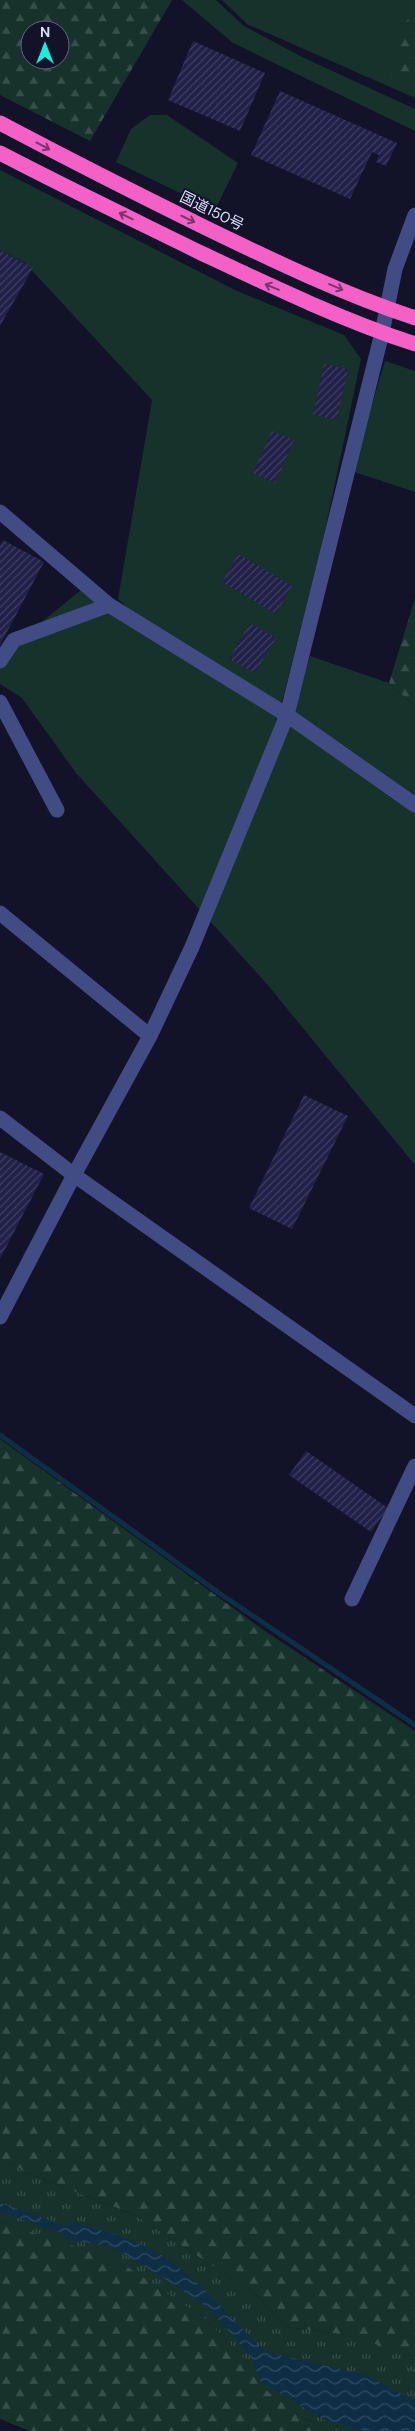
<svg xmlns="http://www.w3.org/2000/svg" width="415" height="2431" font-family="'DM Sans','Noto Sans JP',sans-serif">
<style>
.grass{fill:#16322b}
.forest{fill:url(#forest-firs);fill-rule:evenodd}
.park{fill:url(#park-tufts)}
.water{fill:url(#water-waves)}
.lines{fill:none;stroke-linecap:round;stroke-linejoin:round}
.stream{stroke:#0f2e45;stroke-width:5}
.building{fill:url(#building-hatch)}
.minor{stroke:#414c84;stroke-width:15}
.highway{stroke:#f460c5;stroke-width:15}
.oneway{stroke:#78366f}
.labels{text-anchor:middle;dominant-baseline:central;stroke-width:4;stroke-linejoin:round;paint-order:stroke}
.street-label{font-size:15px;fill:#dcdffd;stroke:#121329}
</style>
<defs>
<pattern id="forest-firs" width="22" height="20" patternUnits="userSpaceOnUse" patternTransform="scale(1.25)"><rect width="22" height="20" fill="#16322b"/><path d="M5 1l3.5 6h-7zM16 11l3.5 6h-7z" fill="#374f4b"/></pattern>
<pattern id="park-tufts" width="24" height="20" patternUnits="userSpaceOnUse" patternTransform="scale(1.25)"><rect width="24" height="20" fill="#16322b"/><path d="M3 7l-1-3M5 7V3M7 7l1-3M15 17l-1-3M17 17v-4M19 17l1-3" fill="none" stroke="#374f4b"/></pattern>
<pattern id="water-waves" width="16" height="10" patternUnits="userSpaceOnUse" patternTransform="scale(1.25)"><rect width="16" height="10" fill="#0f2e45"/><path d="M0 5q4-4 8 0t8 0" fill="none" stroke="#314c61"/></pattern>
<pattern id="building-hatch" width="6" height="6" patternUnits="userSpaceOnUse" patternTransform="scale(1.25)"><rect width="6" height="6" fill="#202048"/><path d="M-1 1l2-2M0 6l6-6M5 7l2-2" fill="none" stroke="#404063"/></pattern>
</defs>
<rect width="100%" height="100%" fill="#121329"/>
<path class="grass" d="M182 0H216L244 26 302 57 415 109V131L233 43Z
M222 0H415V98L247 24Z
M150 115H167L238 163 215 210 116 162 131 129Z
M0 170 237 291 344 335 361 359 321 550 280 710 152 631 118 599 152 400 25 263 0 250Z
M385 361 415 371V492L348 470 372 404Z
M86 586 109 605 289 725 310 656 389 683 415 706V1165L266 983 76 773 22 698 0 684V661L6 651Z"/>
<path class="forest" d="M0 0H172L90 141 0 95ZM30 30H60V60H30Z
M415 11V85L404 88 390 76 405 23Z
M415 598V706L389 683Z
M0 1439 265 1631 415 1731V2361L346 2335 288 2327 255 2294 135 2215 32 2175 0 2158Z
M0 2222 117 2259 204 2318 244 2358 259 2384 300 2416 329 2431H30L0 2419Z"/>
<path class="park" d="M0 2158 32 2175 135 2215 255 2294 288 2327 346 2335 375 2344 415 2361V2431H329L300 2416 259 2385 244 2358 204 2318 117 2260 0 2222Z"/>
<path class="water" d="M0 2203 66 2226 70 2221C95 2229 123 2235 147 2247 192 2270 227 2314 262 2349L270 2353 366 2375 415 2401V2431H365L324 2420 260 2381 251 2357 220 2321 208 2308 181 2289 124 2254 108 2246 63 2239 64 2234 0 2212Z"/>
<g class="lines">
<path class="stream" d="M0 1435 219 1593 415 1725"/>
</g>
<path class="building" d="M193 41 265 73 240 131 168 100Z
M280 91 397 143 386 166 376 162 379 155 372 152 350 199 251 155Z
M0 250 33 268 0 326Z
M324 364 348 369 337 420 313 415Z
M272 431 294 440 275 483 253 473Z
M3 540 44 562 0 645V546Z
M238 554 292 586 276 614 222 582Z
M250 623 276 638 255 673 229 659Z
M304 1095 348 1116 292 1229 249 1208Z
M0 1152 44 1174 0 1259Z
M306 1451 388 1508 371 1532 289 1475Z"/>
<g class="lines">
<path class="minor" d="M0 512 109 605 287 715 415 805
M0 661 14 640 109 605
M0 702 57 810
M0 913 150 1036
M0 1118 74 1175 415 1416
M0 1317 74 1175 150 1036 192 947 287 715 382 333 395 269 415 215
M352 1599 415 1466"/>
<path class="highway" d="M0 123C68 159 137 194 206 228 274 261 343 294 415 318
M0 153C67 188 134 220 201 253 271 286 342 320 415 344"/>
</g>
<defs><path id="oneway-shaft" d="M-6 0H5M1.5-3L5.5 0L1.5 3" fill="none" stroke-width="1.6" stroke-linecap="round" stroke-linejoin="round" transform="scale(1.25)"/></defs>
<g class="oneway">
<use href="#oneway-shaft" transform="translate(43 146) rotate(28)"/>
<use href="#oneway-shaft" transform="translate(126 216) rotate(-154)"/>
<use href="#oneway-shaft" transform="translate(188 219) rotate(26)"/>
<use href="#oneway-shaft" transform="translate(272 287) rotate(-157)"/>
<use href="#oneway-shaft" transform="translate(336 287) rotate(23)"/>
</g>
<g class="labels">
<g class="street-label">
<text transform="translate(212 211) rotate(26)">国道150号</text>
</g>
</g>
<g transform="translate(45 45)"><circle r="24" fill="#121329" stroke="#63657e"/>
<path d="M0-4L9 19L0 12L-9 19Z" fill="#16efd9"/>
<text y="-8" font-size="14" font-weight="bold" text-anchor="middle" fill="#dcdffd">N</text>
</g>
</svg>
